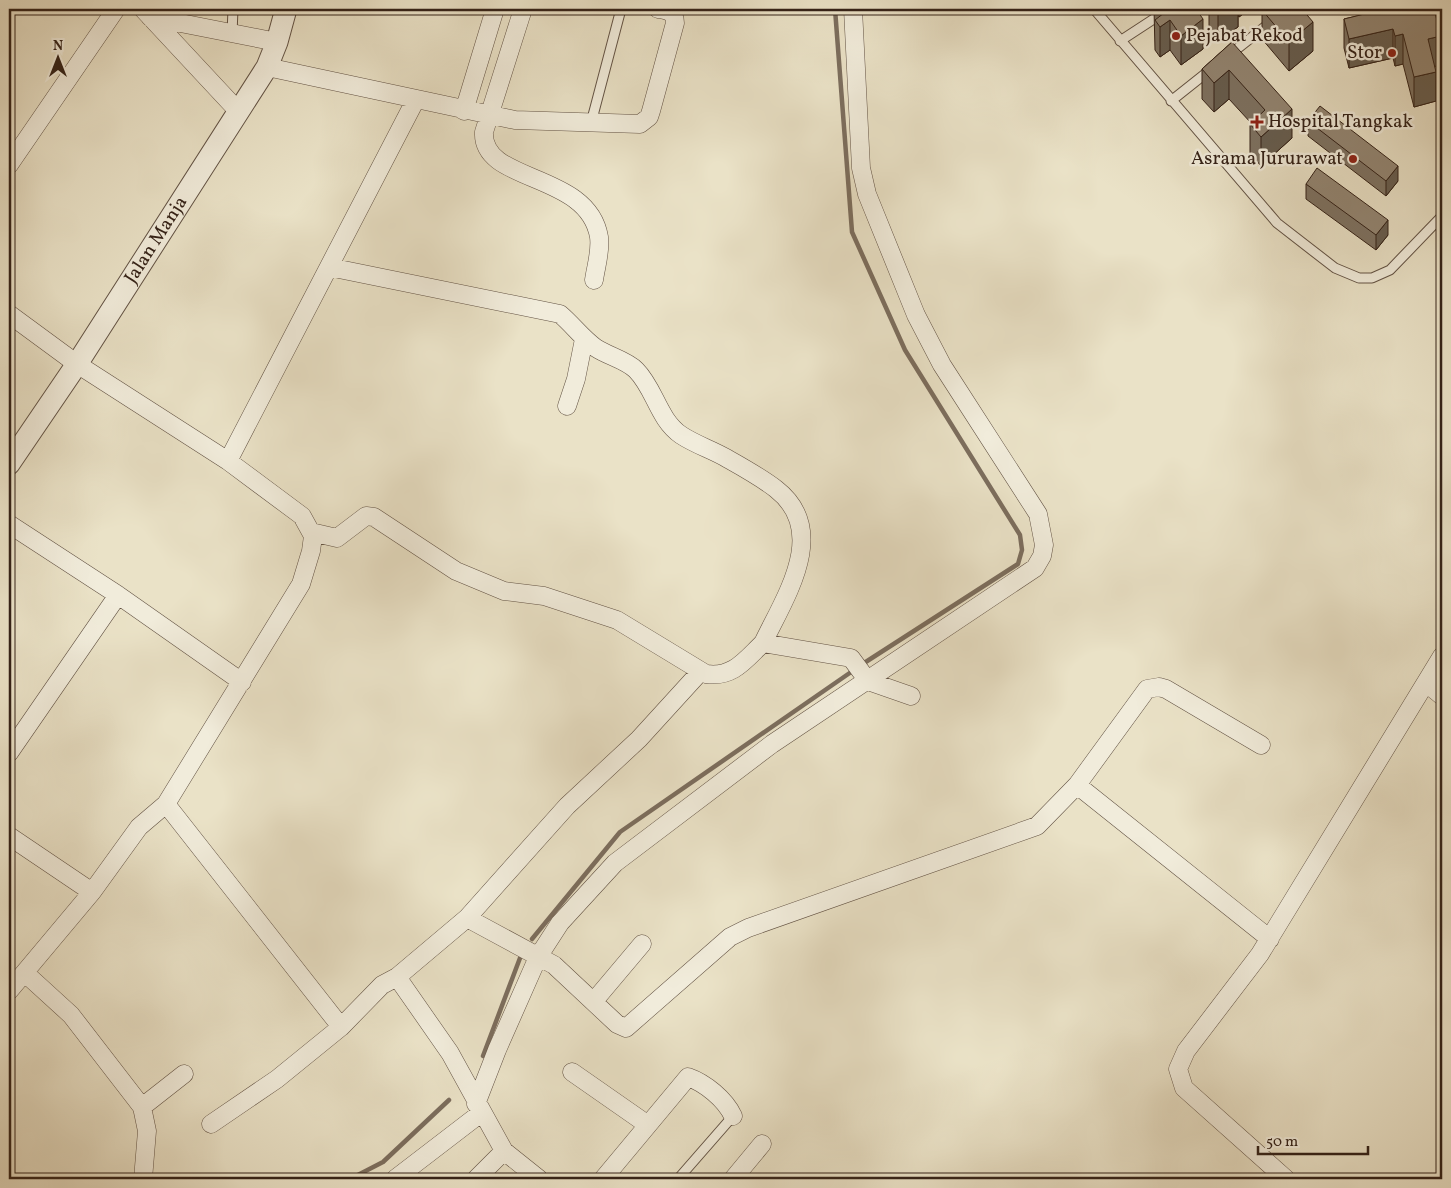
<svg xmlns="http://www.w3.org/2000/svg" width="1451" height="1188" font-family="Vollkorn,serif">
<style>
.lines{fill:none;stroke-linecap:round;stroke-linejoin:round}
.stream{stroke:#7c6e5e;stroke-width:4.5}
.service-casing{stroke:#625244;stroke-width:11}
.minor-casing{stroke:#625244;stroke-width:19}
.tertiary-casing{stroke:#625244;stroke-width:23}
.service{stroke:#f1ecdb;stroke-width:9}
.minor{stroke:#f1ecdb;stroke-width:18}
.tertiary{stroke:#f1ecdb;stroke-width:21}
.wall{fill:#7e7363;stroke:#342218}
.shaded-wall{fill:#675e50;stroke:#342218}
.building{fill:#938673;stroke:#342218}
.poi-dot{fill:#8f2418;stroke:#f1ecdb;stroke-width:2}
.labels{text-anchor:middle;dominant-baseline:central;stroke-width:5;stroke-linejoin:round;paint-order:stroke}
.poi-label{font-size:19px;fill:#342218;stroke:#f1ecdb;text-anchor:start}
.street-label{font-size:19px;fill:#342218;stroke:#f1ecdb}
</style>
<rect width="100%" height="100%" fill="#eae2c7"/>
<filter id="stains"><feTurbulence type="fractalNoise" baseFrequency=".004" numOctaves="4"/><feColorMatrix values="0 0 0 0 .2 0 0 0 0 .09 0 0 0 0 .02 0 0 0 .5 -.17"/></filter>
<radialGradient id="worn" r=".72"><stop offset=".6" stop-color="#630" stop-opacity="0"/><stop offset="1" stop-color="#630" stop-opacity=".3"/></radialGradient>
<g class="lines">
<path class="stream" d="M835 9 852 232 905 350 1020 535 1022 550 1018 564 861 665
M532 939 620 832 854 670
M483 1056 520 958
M331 1179 352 1178 383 1162 449 1100"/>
<defs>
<path id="service" d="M1094 9 1277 223 1335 268 1359 278H1372L1390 270 1442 216
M1440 9 1442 18
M232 34 233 9
M1120 41 1169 9
M1228 56 1271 22
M1171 101 1210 70
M591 123 621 9
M678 1179 733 1116"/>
<path id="minor" d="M143 9 239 112
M523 9 484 132C481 184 588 171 599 237 601 251 596 266 594 280
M150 17 277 42
M267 67 515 120 640 124 649 117 651 111 675 23C675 12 668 10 658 9
M464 111 495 9
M9 165 116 9
M329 267 560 314C573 325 582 338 596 348 608 356 626 360 636 370 655 389 658 419 681 435 696 445 713 450 728 459 744 468 762 478 776 489 830 531 785 597 763 643
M9 314 77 364 228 461 302 516 313 536 311 551 301 584 166 804 139 827 92 892 9 991
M567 406 576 379 584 339
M228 461 416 99
M9 524 118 595 242 682
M311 532 337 538 366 516 374 517 456 571 504 591 544 596 617 620 706 674C733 678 745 660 763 643L851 658 868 681 911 696
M1426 683 1442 696
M9 753 118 595
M1077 785 1270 939
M166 804 341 1027 382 985 397 977 450 1053 504 1151 539 1179
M9 836 92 892
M467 918 554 965 617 1024 626 1028 730 937 748 928 1037 826 1077 785 1147 689 1159 687 1166 689 1261 745
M25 973 71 1015 142 1107 147 1131 143 1179
M397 977 467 918 567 806 639 739 701 671
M594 1001 642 944
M572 1072 648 1125
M476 1104 497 1050 538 957 560 923 615 863 772 744 1035 568 1042 556 1044 545 1038 514 942 365 916 315 867 194 861 168 853 9
M142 1107 184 1074
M211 1124 277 1079 341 1027
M395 1179 481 1113
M476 1179 504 1151
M603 1179 688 1077C705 1083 725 1099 733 1116
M733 1179 762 1144
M1286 1179 1184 1088 1178 1069 1186 1051 1260 954 1442 656"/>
<g id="tertiary">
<path id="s1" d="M9 464 77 364 267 67 277 42 286 9"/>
</g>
</defs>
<use href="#service" class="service-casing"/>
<use href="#minor" class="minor-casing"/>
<use href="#tertiary" class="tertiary-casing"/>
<use href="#service" class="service"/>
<use href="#minor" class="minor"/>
<use href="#tertiary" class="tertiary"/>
</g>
<path class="wall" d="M1154 9H1196L1203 49 1181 65 1170 50 1160 57 1155 50Z
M1209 9H1250L1239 17 1238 15V27L1218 40 1209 28Z
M1378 9H1434L1441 65 1435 66 1436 101 1414 107 1403 64 1395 66 1393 58 1349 68 1344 48V19L1379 11Z
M1262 10 1313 51 1289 71 1262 39Z
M1232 42 1292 138 1261 166 1250 153V124L1251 123 1229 99 1214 112 1202 99V69Z
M1308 121 1398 181 1386 196 1308 136Z
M1306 184 1388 235 1376 250 1306 199Z"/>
<path class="shaded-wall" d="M1222 9H1238V27L1218 40V11Z
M1239 9H1250L1239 17Z
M1203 19V49L1181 65V36Z
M1170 20V50L1160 57V27Z
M1313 22V51L1289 71V42Z
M1393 29V58L1349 68V39Z
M1403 34V64L1395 66V36Z
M1441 36V65L1428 68V39Z
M1229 70V99L1214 112V83Z
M1436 72V101L1414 107V77Z
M1292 109V138L1261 166V137Z
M1398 166V181L1386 196V181Z
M1388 220V235L1376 250V235Z"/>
<path class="building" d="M1161 9H1196L1203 19 1181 36 1170 20 1160 27 1155 20 1164 13Z
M1263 9H1302L1313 22 1289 42 1262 10Z
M1385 9H1434L1441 36 1428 39 1436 72 1414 77 1403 34 1395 36 1393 29 1349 39 1344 19Z
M1232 42 1292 109 1261 137 1250 124 1265 110 1229 70 1214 83 1202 69Z
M1320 106 1398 166 1386 181 1308 121Z
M1317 168 1388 220 1376 235 1306 184Z"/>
<g class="poi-dot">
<circle cx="1176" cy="36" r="5"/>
<circle cx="1392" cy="53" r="5"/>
<path d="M1254.5 114.5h5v5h5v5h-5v5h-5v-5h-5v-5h5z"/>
<circle cx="1353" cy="159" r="5"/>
</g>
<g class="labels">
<g class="poi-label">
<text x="1186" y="36">Pejabat Rekod</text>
<text x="1382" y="53" text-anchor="end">Stor</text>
<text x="1268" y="122">Hospital Tangkak</text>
<text x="1343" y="159" text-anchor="end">Asrama Jururawat</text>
</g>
<g class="street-label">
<text stroke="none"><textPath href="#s1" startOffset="268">Jalan Manja</textPath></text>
</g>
</g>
<rect width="1451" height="1188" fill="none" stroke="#eae2c7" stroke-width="30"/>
<rect x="10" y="10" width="1431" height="1168" fill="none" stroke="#342218" stroke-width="2.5"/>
<rect x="15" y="15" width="1421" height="1158" fill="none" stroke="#342218"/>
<g transform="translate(58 58)" stroke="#f1ecdb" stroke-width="4" paint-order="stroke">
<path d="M0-4L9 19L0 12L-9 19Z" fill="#342218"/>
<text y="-8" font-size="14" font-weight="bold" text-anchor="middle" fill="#342218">N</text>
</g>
<path d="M1258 1146v8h110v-8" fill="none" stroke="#342218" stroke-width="2.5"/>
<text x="1266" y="1146" font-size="15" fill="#342218" stroke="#f1ecdb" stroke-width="4" paint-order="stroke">50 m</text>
<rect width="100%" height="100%" filter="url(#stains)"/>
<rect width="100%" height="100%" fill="url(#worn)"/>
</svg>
